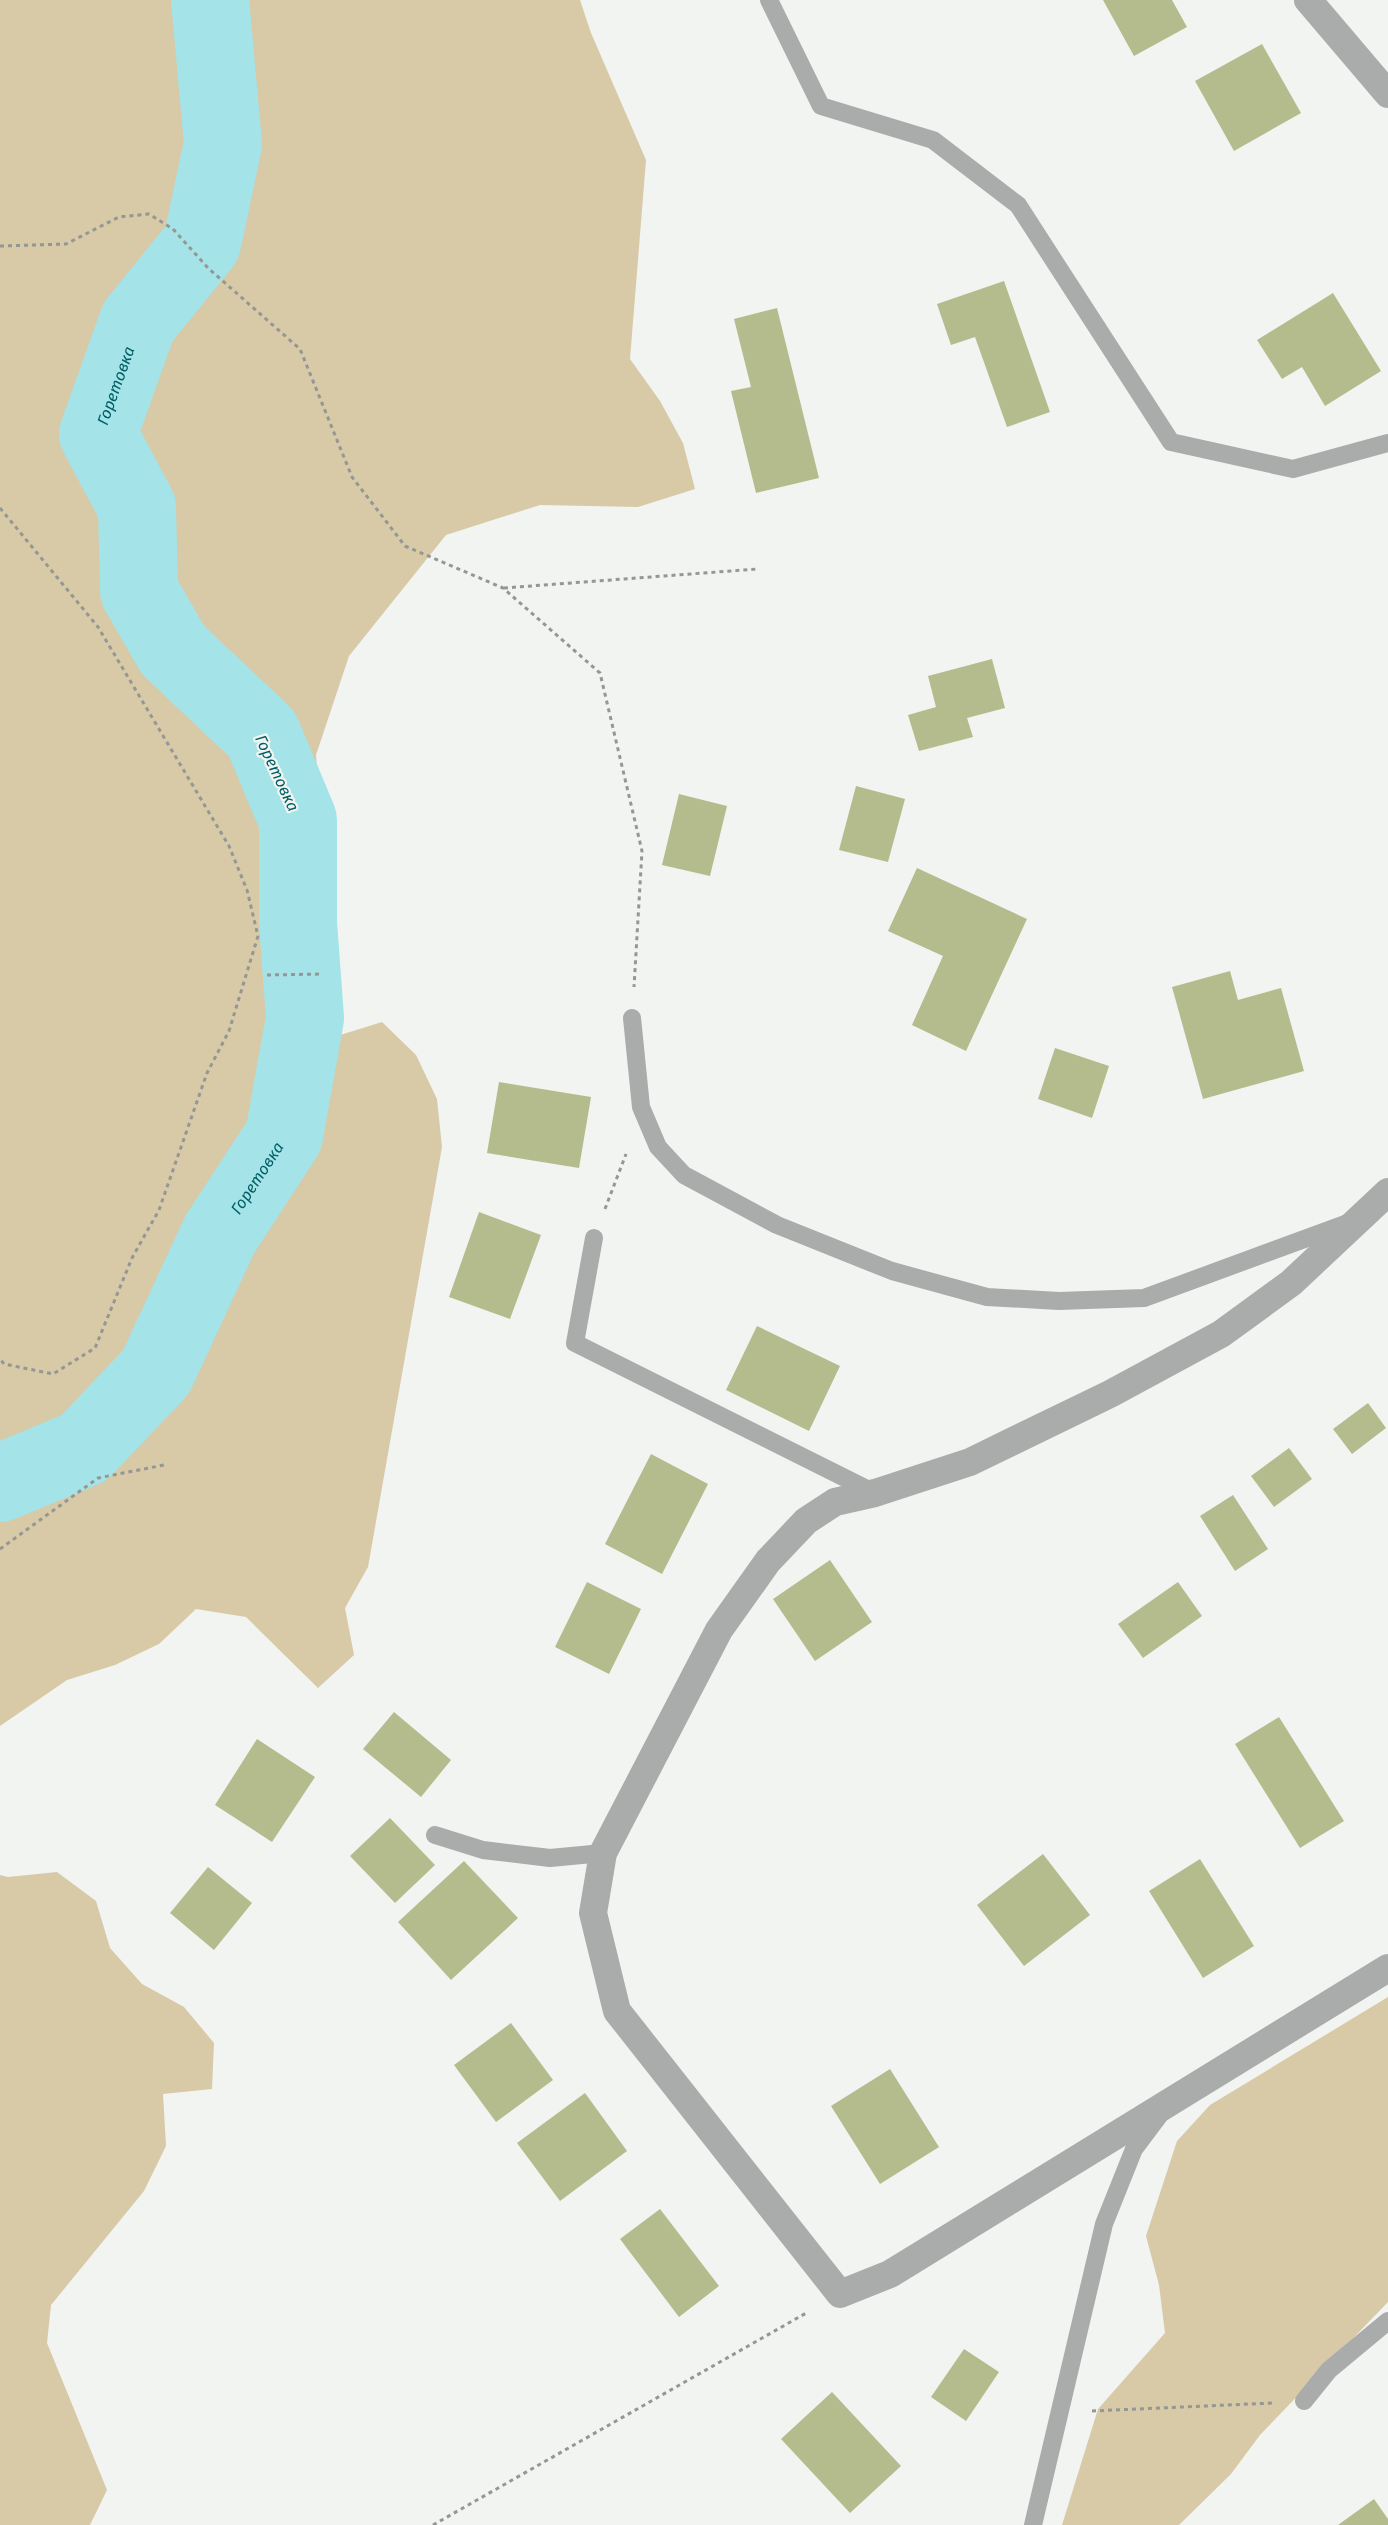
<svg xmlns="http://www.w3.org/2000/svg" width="1388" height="2525" font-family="'Fira Sans',sans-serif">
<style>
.green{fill:#d8c9a7}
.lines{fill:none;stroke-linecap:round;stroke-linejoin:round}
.river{stroke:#a4e3e8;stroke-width:78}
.building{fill:#b4bc8d}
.path{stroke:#949794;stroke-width:3;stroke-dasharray:4 4;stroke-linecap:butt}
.lane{stroke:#aaabab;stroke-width:18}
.street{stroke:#aaabab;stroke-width:28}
.labels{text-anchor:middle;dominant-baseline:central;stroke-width:4.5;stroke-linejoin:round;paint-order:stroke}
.water-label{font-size:16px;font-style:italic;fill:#005e64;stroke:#f1f4f1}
</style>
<rect width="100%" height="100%" fill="#f1f4f1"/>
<path class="green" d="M0 0H580L591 33 646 160 630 359 660 401 683 443 695 489 638 507 540 505 446 535 349 656 316 755 337 1036 382 1022 416 1055 437 1099 442 1147 368 1567 345 1608 354 1655 318 1688 246 1617 196 1609 159 1644 115 1665 67 1680 0 1726Z
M57 1872 96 1901 110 1948 142 1984 184 2007 214 2043 212 2089 163 2094 166 2146 144 2191 51 2305 47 2343 107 2490 90 2525H0V1875L8 1877Z
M1388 1997V2302L1260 2435 1231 2474 1179 2525H1062L1098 2409 1165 2333 1159 2285 1146 2236 1177 2141 1210 2105Z"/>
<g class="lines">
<path class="river" id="s1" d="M0 1483 84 1448 156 1372 220 1234 284 1136 305 1018 298 923V820L262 734 173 650 139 591 137 507 98 434 138 322 202 243 223 144 210 0"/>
</g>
<path class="building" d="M1103 0H1172L1187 27 1134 56Z
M1262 44 1301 113 1234 151 1195 81Z
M1004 281 1050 412 1007 427 975 337 951 345 937 304Z
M1333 293 1381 371 1325 406 1302 367 1282 379 1257 340Z
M777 308 819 478 756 493 731 391 751 387 734 319Z
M992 659 1005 708 967 718 973 737 919 751 908 715 936 707 928 676Z
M856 786 905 799 888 862 839 850Z
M679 794 727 806 710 876 662 865Z
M917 868 1027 919 966 1051 912 1025 943 956 888 931Z
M1230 971 1238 1000 1281 988 1304 1071 1203 1099 1172 987Z
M1055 1048 1109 1066 1092 1118 1038 1099Z
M499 1082 591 1097 579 1168 487 1153Z
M479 1212 541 1235 510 1319 449 1297Z
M757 1326 840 1366 809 1431 726 1390Z
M1368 1403 1386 1428 1352 1454 1333 1429Z
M1289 1448 1312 1479 1274 1507 1251 1476Z
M651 1454 708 1484 662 1574 605 1544Z
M1233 1495 1268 1549 1235 1571 1200 1516Z
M830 1560 872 1622 815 1661 773 1599Z
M587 1582 641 1609 609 1674 555 1647Z
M1178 1582 1202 1616 1143 1658 1118 1624Z
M394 1712 451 1760 421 1797 363 1749Z
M1279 1717 1344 1821 1300 1848 1235 1744Z
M257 1739 315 1777 272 1842 215 1805Z
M390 1818 435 1865 395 1903 350 1856Z
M1043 1854 1090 1915 1024 1966 977 1905Z
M1200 1859 1254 1946 1203 1978 1149 1891Z
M464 1861 518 1918 451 1980 398 1922Z
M208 1867 252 1903 214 1950 170 1913Z
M511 2023 553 2080 496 2122 454 2065Z
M890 2069 939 2147 880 2184 831 2106Z
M585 2093 627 2151 560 2201 517 2143Z
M660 2209 719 2286 679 2317 620 2239Z
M964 2349 999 2372 966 2421 931 2397Z
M832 2392 901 2466 850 2513 781 2439Z
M1374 2499 1388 2519V2525H1338Z"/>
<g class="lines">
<path class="path" d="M0 246 66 244 119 217 149 214 173 229 208 268 300 349 352 477 405 546 503 588 600 673 642 851 634 987
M0 508 98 627 229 846 247 890 258 936 229 1031 207 1073 159 1210 132 1258 95 1348 53 1374 4 1364 0 1359
M504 588 757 569
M267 975 323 974
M605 1209 626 1154
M0 1549 98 1478 164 1465
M1092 2411 1273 2403
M433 2525 808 2312"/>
<path class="lane" d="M769 0 821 106 933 140 1018 205 1171 442 1293 469 1388 443
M632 1018 641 1107 658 1147 684 1175 777 1225 892 1271 987 1297 1059 1301 1144 1298 1348 1223
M594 1238 575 1343 875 1493
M435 1835 483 1850 550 1858 603 1853
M1304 2401 1329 2370 1388 2321
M1033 2525 1104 2224 1134 2149 1161 2113"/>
<path class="street" d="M1308 0 1388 94
M1388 1192 1291 1283 1221 1334 1110 1394 970 1462 875 1493 835 1502 806 1521 768 1561 719 1630 603 1853 593 1913 617 2011 840 2294 890 2274 1388 1968"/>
</g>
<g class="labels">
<g class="water-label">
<text stroke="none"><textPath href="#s1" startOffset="1285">Горетовка</textPath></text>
<text transform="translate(277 773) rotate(65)">Горетовка</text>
<text stroke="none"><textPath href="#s1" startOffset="415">Горетовка</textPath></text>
</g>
</g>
</svg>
